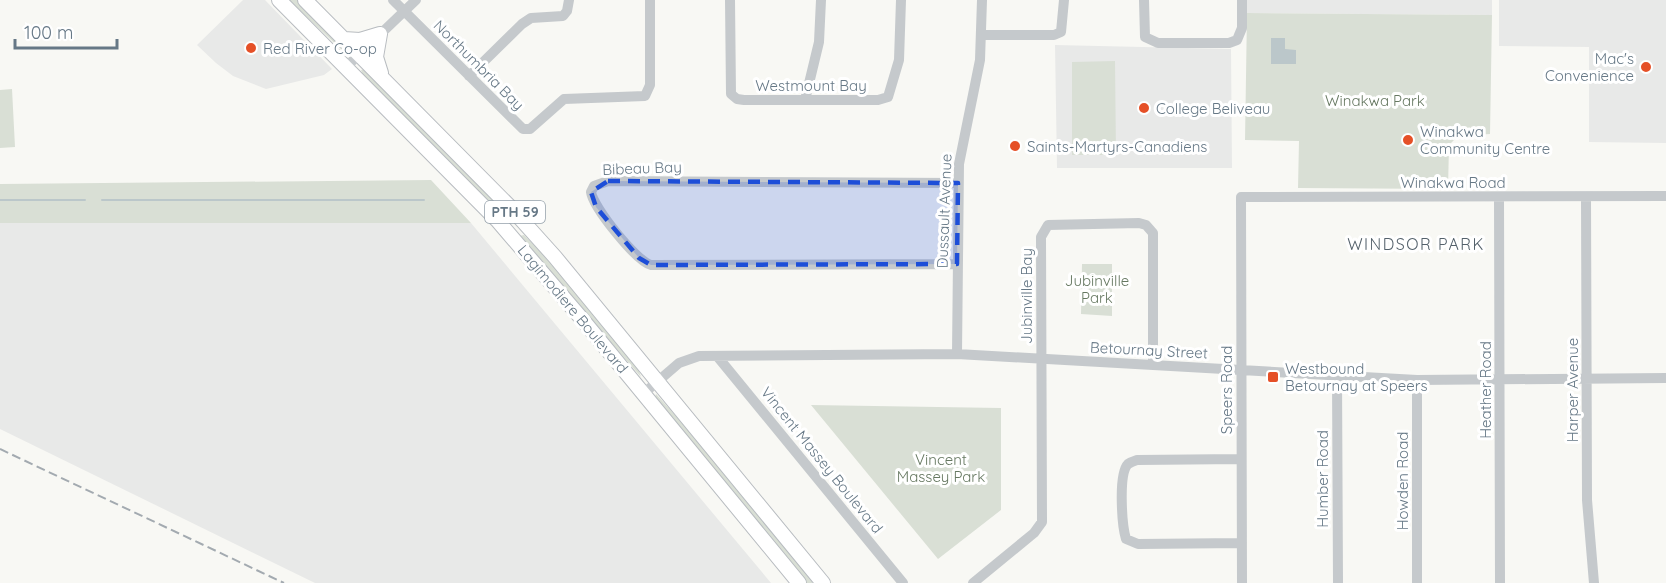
<svg xmlns="http://www.w3.org/2000/svg" width="1666" height="583" font-family="Quicksand,sans-serif">
<style>
.built{fill:#e8e9e8}
.green{fill:#d9dfd5}
.water{fill:#bbc7ca}
.lines{fill:none;stroke-linecap:round;stroke-linejoin:round}
.stream{stroke:#bbc7ca;stroke-width:2}
.major-casing{stroke:#b8bcc0;stroke-width:16}
.minor{stroke:#c5c9cc;stroke-width:10}
.major{stroke:#fff;stroke-width:14}
.rail{stroke:#a3aab0;stroke-width:2;stroke-dasharray:9 4.5;stroke-linecap:butt}
.marked{fill:#1d4ed8;fill-opacity:0.2;stroke:#1d4ed8;stroke-width:4.5;stroke-dasharray:12 8;stroke-linejoin:round}
.poi-dot{fill:#e55027;stroke:#fff;stroke-width:2}
.labels{text-anchor:middle;dominant-baseline:central;stroke-width:6;stroke-linejoin:round;paint-order:stroke}
.shield{fill:#fff;stroke:#94a0aa;stroke-width:1.5}
.shield-label{font-size:14px;font-weight:bold;fill:#667886}
.poi-label{font-size:15px;fill:#667886;stroke:#fff;text-anchor:start}
.street-label{font-size:15px;fill:#667886;stroke:#fff}
.park-label{font-size:15px;fill:#667861;stroke:#fff}
.neighbourhood-label{font-size:16px;letter-spacing:1.5px;fill:#54616b;stroke:#fff}
</style>
<rect width="100%" height="100%" fill="#f8f8f4"/>
<path class="built" d="M243 0H265L332 69 324 75 266 89 233 76 216 63 197 45Z
M1247 0H1492V15L1247 13Z
M1499 0H1666V143L1589 142V47L1499 46Z
M1055 45 1231 49 1232 168H1057Z
M380 221 471 223 771 583H315L0 429V223Z"/>
<path class="green" d="M289 0H299L346 50V54Z
M1247 13 1492 15 1490 134 1458 136 1449 145 1448 189 1298 188 1299 141 1245 140Z
M1115 61 1116 155H1072V62Z
M364 69 497 201V209L366 81 361 70Z
M12 89 15 147 0 148V90Z
M431 180 471 223H0V184Z
M524 235 557 269 636 362 641 377 519 236Z
M1082 264H1112V316L1081 314Z
M656 394 721 466 812 577V583H804L655 397Z
M811 405 1001 408V510L938 559Z"/>
<path class="water" d="M1271 38H1285V49L1296 50V64H1271Z"/>
<g class="lines">
<path class="stream" d="M0 200H85
M102 200H424"/>
<defs>
<path id="major" d="M279 0 497 220 582 319 799 583
M305 0 510 207 555 257 823 583
M380 34 376 57 381 73
M344 39 360 40 380 34"/>
</defs>
<use href="#major" class="major-casing"/>
<path class="minor" d="M393 0 523 129H530L564 99 645 96 650 85V0
M730 0 731 94 737 99 744 100H878L888 97 899 60 901 0
M1144 0 1145 37 1158 43H1229L1237 40 1242 28V0
M983 35H1054L1061 32 1064 0
M346 67 416 0
M469 76 522 24 531 18 563 16 567 11 569 0
M805 100 819 42 821 0
M1499 197 1500 583
M1586 197 1587 500 1594 583
M957 264 651 265C636 261 593 207 591 192L594 186 608 181 958 183
M957 354 959 164 980 60 982 0
M717 356 903 583
M1337 375 1338 583
M1417 380V583
M643 394 679 363 699 356 957 354 1417 380 1666 378
M1241 459 1137 460C1134 461 1131 462 1128 464 1118 474 1122 526 1126 539L1138 544 1242 543
M973 583 1034 533 1042 522 1041 237 1048 225 1139 223 1146 225 1153 233V365
M1242 583 1241 197 1666 196"/>
<use href="#major" class="major"/>
<path class="rail" d="M0 449 284 583"/>
</g>
<path class="marked" d="M608 181 958 183 957 264 651 265 639 258 596 207 591 192Z"/>
<g class="poi-dot">
<circle cx="251" cy="48" r="6"/>
<circle cx="1646" cy="67" r="6"/>
<circle cx="1144" cy="108" r="6"/>
<circle cx="1408" cy="140" r="6"/>
<circle cx="1015" cy="146" r="6"/>
<rect x="1267" y="371" width="12" height="12" rx="3"/>
</g>
<g class="labels">
<rect class="shield" x="485" y="201" width="60" height="22" rx="4.5"/>
<g class="shield-label">
<text x="515" y="212">PTH 59</text>
</g>
<g class="poi-label">
<text x="263" y="48">Red River Co-op</text>
<text x="1634" y="58" text-anchor="end">Mac's<tspan x="1634" dy="17">Convenience</tspan></text>
<text x="1156" y="108">College Beliveau</text>
<text x="1420" y="131">Winakwa<tspan x="1420" dy="17">Community Centre</tspan></text>
<text x="1027" y="146">Saints-Martyrs-Canadiens</text>
<text x="1285" y="368">Westbound<tspan x="1285" dy="17">Betournay at Speers</tspan></text>
</g>
<g class="street-label">
<text transform="translate(479 65) rotate(45)">Northumbria Bay</text>
<text x="811" y="85">Westmount Bay</text>
<text transform="translate(642 168) rotate(-2)">Bibeau Bay</text>
<text x="1453" y="182">Winakwa Road</text>
<text transform="translate(944 211) rotate(-88)">Dussault Avenue</text>
<text transform="translate(1026 296) rotate(-90)">Jubinville Bay</text>
<text transform="translate(573 309) rotate(50)">Lagimodiere Boulevard</text>
<text transform="translate(1149 350) rotate(3)">Betournay Street</text>
<text transform="translate(1226 390) rotate(-90)">Speers Road</text>
<text transform="translate(1485 390) rotate(-90)">Heather Road</text>
<text transform="translate(1572 390) rotate(-90)">Harper Avenue</text>
<text transform="translate(822 460) rotate(51)">Vincent Massey Boulevard</text>
<text transform="translate(1322 479) rotate(-90)">Humber Road</text>
<text transform="translate(1402 481) rotate(-90)">Howden Road</text>
</g>
<g class="park-label">
<text x="1375" y="100">Winakwa Park</text>
<text x="1097" y="280">Jubinville<tspan x="1097" dy="17">Park</tspan></text>
<text x="941" y="459">Vincent<tspan x="941" dy="17">Massey Park</tspan></text>
</g>
<g class="neighbourhood-label">
<text x="1416" y="244">WINDSOR PARK</text>
</g>
</g>
<path d="M15 39v9h102v-9" fill="none" stroke="#667886" stroke-width="3"/>
<text x="24" y="39" font-size="18" fill="#667886" stroke="#ffffff" stroke-width="4.5" paint-order="stroke">100 m</text>
</svg>
